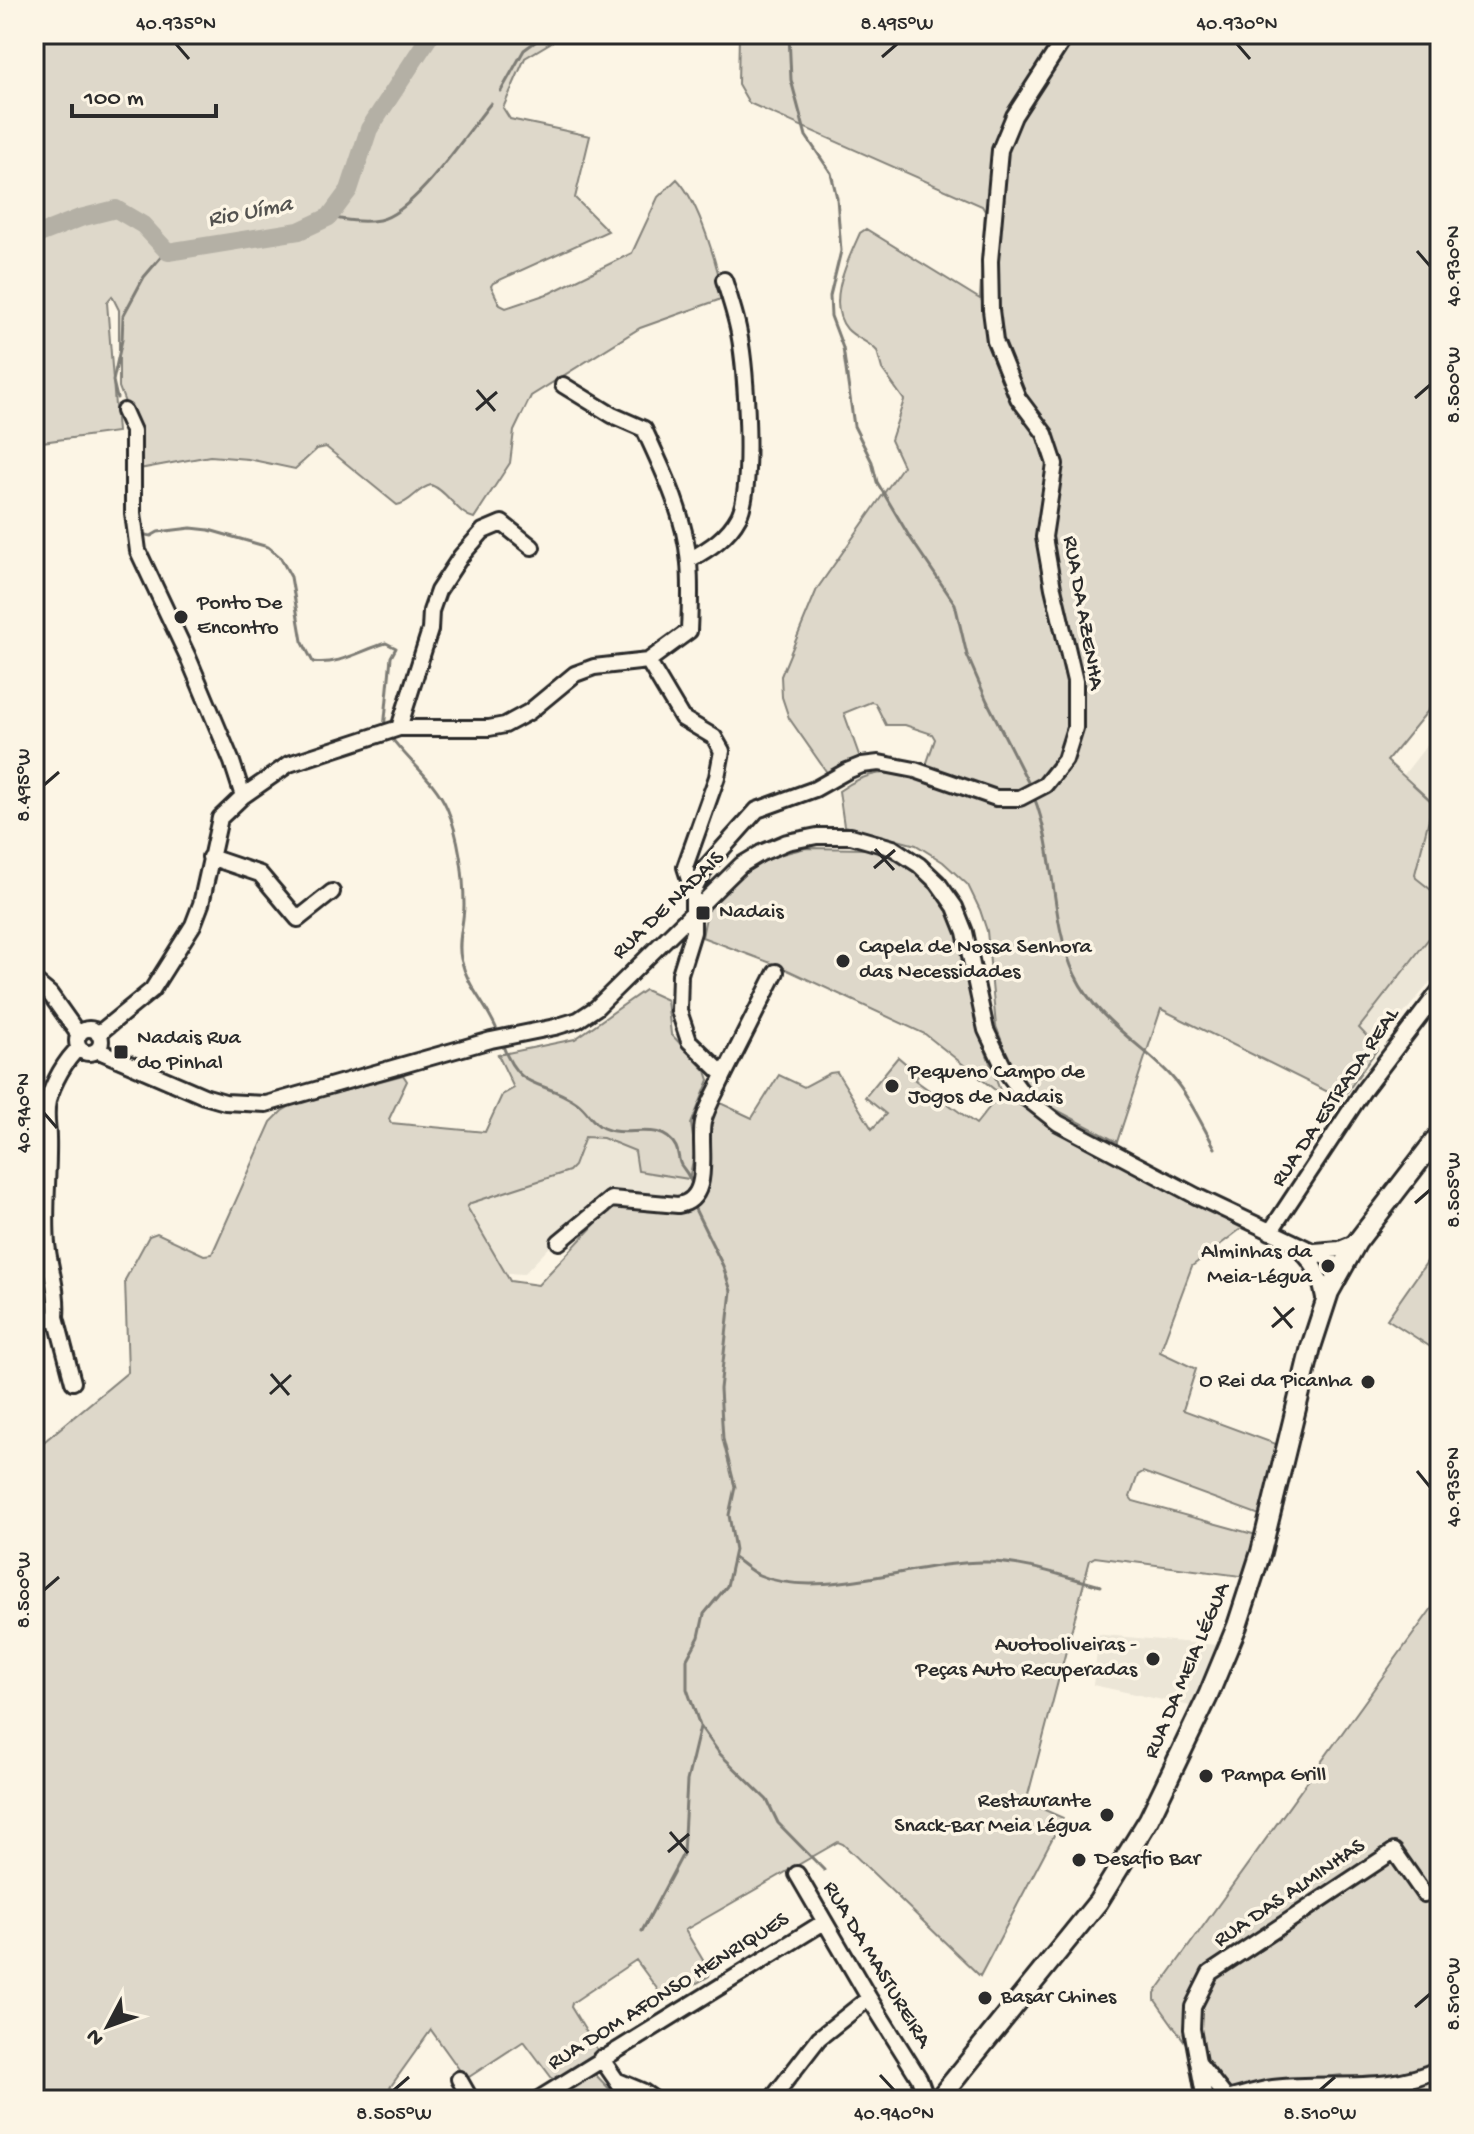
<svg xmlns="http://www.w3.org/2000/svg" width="1474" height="2134" font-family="'Gochi Hand',sans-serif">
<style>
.built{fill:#ece6d7}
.green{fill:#ded8ca;stroke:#84827a;stroke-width:2}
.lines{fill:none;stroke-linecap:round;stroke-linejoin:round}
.stream{stroke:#7d7b74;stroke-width:3}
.river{stroke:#b4b0a5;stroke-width:18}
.minor-casing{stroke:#2b2b2b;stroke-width:20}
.major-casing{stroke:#2b2b2b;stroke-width:24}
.minor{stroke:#fcf5e5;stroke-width:14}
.major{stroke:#fcf5e5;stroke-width:18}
.ticks{fill:none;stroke:#2b2b2b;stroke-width:3}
.poi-dot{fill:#2b2b2b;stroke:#fcf5e5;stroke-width:3}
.labels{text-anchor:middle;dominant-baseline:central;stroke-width:7;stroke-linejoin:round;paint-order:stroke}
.poi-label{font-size:22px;fill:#2b2b2b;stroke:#fcf5e5;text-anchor:start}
.street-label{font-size:22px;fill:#2b2b2b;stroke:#fcf5e5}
.water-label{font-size:24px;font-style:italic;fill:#545350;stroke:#fcf5e5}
.neatline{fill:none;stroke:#2b2b2b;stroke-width:3}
.ticks-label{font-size:20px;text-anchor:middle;fill:#2b2b2b}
</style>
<rect width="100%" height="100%" fill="#fcf5e5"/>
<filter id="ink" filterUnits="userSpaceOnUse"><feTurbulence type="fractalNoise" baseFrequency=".0125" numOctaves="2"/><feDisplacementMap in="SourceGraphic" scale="16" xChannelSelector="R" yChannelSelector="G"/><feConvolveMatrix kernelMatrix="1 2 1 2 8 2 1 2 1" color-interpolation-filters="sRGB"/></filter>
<g filter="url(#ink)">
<path class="built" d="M1440 728V897L1416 878 1415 874 1433 806 1431 799 1403 776Z
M1440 924V971L1377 1045 1358 1029Z
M585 1137 602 1138 635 1151 638 1171 689 1179 688 1199 607 1195 565 1231 524 1274 506 1273 466 1207Z
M1099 1634 1104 1635 1217 1645 1190 1706 1093 1685Z"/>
<path class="green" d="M34 34H565L525 58 503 108 510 119 590 136 575 198 608 231 493 283 491 286 500 305 506 308 550 293 632 253 658 197 677 179C700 203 717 265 724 298L640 328 531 396 514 431 510 463 474 518C457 514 448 491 431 485 417 488 411 503 397 505L326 447 317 449 295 469 248 459 210 456 139 469 134 426 119 387V310L112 296 107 302 117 432 34 443Z
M739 34H1440V696L1387 761 1433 803 1415 874 1416 878 1440 897V924L1359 1028 1378 1048 1342 1099 1161 1009 1117 1142 1051 1107 1030 1088 1008 1058 996 1026 987 931 980 910 968 885 943 862 916 845 844 826 839 791C870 769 886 771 922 777L935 739 932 734 905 725H886L875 703 871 702 844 713 860 758 828 774 789 718 782 697 781 676 817 589 903 466 891 440 904 400 882 369 877 351C868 341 855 338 847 329 825 303 849 258 860 233L866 229 980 299 985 211 982 206 749 103 738 84Z
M806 848 869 849 888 855 916 873 941 896 955 924 968 970 979 1033 1001 1093 1071 1138 1242 1228 1192 1266 1160 1352 1196 1369 1183 1410 1281 1446 1265 1517 1143 1472 1138 1475 1130 1497 1133 1501 1260 1536 1248 1577 1095 1557 1090 1560 1027 1799 1029 1803 1063 1818 980 1976 843 1844 838 1842 685 1930 710 1972 709 1976 666 2001 636 1960 572 2003 571 2007 598 2051 554 2081 524 2041 466 2079 431 2030 381 2100H34V1450L128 1372 125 1280 149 1236 157 1233 204 1255 212 1254 271 1122 282 1111 294 1104 403 1075 407 1081 389 1119 391 1123 485 1132 502 1095 514 1088 498 1055 575 1039 645 990 667 1000 671 1034 706 1071 709 1080 691 1124 695 1151 689 1179 638 1171 635 1151 603 1138 585 1137 574 1166 569 1171 471 1203 467 1207 510 1281 538 1285 612 1206 685 1210 692 1208 698 1199 705 1124 716 1101 752 1118 779 1075 804 1087 830 1073 837 1072 872 1129 886 1114 865 1097 898 1057 919 1075 915 1080 976 1124 1000 1094 925 1034 779 966 702 937 708 907 754 866 778 855Z
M1440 1243V1353L1387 1319Z
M1440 1597V2100H1337L1343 2077 1341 2075 1220 2091 1155 2000V1993Z
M592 2071 620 2100H546Z"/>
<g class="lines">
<path class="stream" d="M789 34 791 80 806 136 831 173 837 198 841 251 830 296 831 316 843 348 854 426 872 462 877 482 909 536 955 604 967 655 987 701 1029 784
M501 91 524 50 546 34
M329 217C345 220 362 223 379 220 415 213 467 132 491 103
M117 398 113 381 122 340 123 316 144 277 167 250
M140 463V487
M141 534 151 536 158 532 191 528 209 530 268 547 280 557 291 577 302 641 313 662C338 666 362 650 386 643L396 648 391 657 384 729
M390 736C407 760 435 780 447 808 459 836 464 874 464 905 464 924 457 941 461 959 468 989 486 1003 497 1030
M1034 797C1056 853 1050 922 1075 975 1096 1019 1139 1042 1171 1076 1189 1096 1202 1125 1215 1148
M503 1046C520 1093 543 1079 577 1103 587 1110 592 1123 603 1128 626 1139 661 1119 676 1147 679 1153 678 1160 681 1165 686 1172 691 1177 692 1186
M693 1205 723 1266 731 1291 720 1389 723 1439 735 1487 729 1515 735 1550 727 1586 704 1614 699 1637 687 1659V1689L700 1726 720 1754 767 1800 778 1823 824 1870
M734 1558C742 1563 750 1571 759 1575 820 1602 921 1560 988 1562 1025 1562 1065 1577 1101 1586
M642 1931 683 1854 687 1781 700 1727"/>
<path class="river" d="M34 236 80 218 116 209 143 225 168 252 299 231 329 217 349 190 369 129 431 34"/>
<defs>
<path id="minor" d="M563 385 612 415 644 429C664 472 685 515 689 563 691 586 690 608 689 631L648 661
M124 411 133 431V513L138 551 188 657 232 762 243 796
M689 560C709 549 728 537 739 516 754 486 746 369 739 333 736 316 730 298 724 280
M648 661 682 718 714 737 722 751 717 777 685 867 693 892
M399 728 430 630 431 611 438 591 461 556 483 531 502 523 532 547
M210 857 260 874 298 919 332 892
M34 981 50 994 79 1035
M77 1041a12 12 0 1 1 24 0a12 12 0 1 1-24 0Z
M98 1034 152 990 193 925 201 904 220 818 243 796 289 764 399 728H489L505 725 529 712 575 674 594 667 648 661
M97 1050 204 1096 225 1102 266 1104 491 1040 555 1027 578 1020 596 1008 741 865 761 853 787 842 817 836H851L893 848 919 865 938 883 955 907 965 932 986 1030 1005 1070 1025 1097 1058 1123 1196 1196 1331 1260 1339 1275
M724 1075 776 972
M1270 1232 1363 1091 1440 990
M559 1242 611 1199 678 1205C714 1200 698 1146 703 1122 707 1106 718 1089 724 1075L689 1041 679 1011 680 974 693 932V892L706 867 757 810 815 789 847 771 862 765 879 763 915 770 996 798H1020L1045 785 1065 760 1075 728V681L1053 588 1044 537 1055 464 1045 434 1018 398 995 341 991 310 990 261 1000 150 1014 116 1067 34
M1298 1248C1316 1264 1321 1280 1325 1303
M1315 1251 1340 1249 1357 1242
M56 1317 73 1382
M34 1325 56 1317C58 1289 50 1270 47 1244 44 1209 49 1173 48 1138 48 1125 45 1114 48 1101 53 1083 65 1060 79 1048
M797 1874 869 1998 919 2078 927 2100
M601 2058 630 2100
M1200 2065 1227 2099
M459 2079 471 2100
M618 2081 642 2091 655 2100
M537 2100 824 1922
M771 2100 819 2038 869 1998
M1205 2100 1192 2029 1193 2007 1210 1973 1394 1851 1424 1894
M1224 2100C1240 2096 1257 2090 1273 2088 1327 2081 1391 2094 1440 2068"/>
<path id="major" d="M938 2100 1098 1902 1149 1819 1208 1696 1237 1626 1261 1552 1311 1347 1329 1292 1357 1242 1440 1134"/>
</defs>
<use href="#minor" class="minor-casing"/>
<use href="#major" class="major-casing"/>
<use href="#minor" class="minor"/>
<use href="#major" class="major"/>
</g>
</g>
<path class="ticks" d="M176 44 189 59M1237 44 1250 59M882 57 897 44M1417 251 1430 266M477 390 495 411M1415 398 1430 385M476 410 497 392M44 785 59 772M875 849 894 870M874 868 895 850M44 1113 57 1128M1415 1203 1430 1190M1274 1307 1292 1328M1272 1327 1294 1308M271 1374 289 1395M270 1394 291 1375M1417 1471 1430 1487M44 1590 59 1577M670 1832 688 1853M668 1852 689 1834M1415 2007 1430 1994M880 2075 894 2090M394 2090 409 2077M1320 2090 1335 2077"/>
<g class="poi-dot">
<circle cx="181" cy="617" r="8"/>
<rect x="695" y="905" width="16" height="16" rx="4"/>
<circle cx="843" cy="961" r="8"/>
<rect x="113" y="1044" width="16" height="16" rx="4"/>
<circle cx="892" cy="1086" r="8"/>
<circle cx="1328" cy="1266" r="8"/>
<circle cx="1368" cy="1382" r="8"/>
<circle cx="1153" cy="1659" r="8"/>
<circle cx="1206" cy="1776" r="8"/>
<circle cx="1107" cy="1815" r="8"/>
<circle cx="1079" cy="1860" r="8"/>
<circle cx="985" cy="1998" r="8"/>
</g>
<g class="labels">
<g class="poi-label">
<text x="197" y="604">Ponto De<tspan x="197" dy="25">Encontro</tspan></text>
<text x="719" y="913">Nadais</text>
<text x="859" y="948">Capela de Nossa Senhora<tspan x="859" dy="25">das Necessidades</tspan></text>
<text x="137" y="1039">Nadais Rua<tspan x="137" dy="25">do Pinhal</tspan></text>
<text x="908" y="1073">Pequeno Campo de<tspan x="908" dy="25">Jogos de Nadais</tspan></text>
<text x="1312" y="1253" text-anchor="end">Alminhas da<tspan x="1312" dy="25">Meia-Légua</tspan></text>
<text x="1352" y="1382" text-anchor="end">O Rei da Picanha</text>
<text x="1137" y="1646" text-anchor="end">Auotooliveiras -<tspan x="1137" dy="25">Peças Auto Recuperadas</tspan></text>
<text x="1222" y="1776">Pampa Grill</text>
<text x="1091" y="1802" text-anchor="end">Restaurante<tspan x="1091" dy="25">Snack-Bar Meia Légua</tspan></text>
<text x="1095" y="1860">Desafio Bar</text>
<text x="1001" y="1998">Basar Chines</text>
</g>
<g class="street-label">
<text transform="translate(1082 613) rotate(80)">RUA DA AZENHA</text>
<text transform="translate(669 906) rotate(-44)">RUA DE NADAIS</text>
<text transform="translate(1336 1098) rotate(-56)">RUA DA ESTRADA REAL</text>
<text transform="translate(1188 1671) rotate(-67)">RUA DA MEIA LÉGUA</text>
<text transform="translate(1290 1894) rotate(-34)">RUA DAS ALMINHAS</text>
<text transform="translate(876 1965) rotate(59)">RUA DA MASTUREIRA</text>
<text transform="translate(669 1992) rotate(-32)">RUA DOM AFONSO HENRIQUES</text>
</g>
<g class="water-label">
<text transform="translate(250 213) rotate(-11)">Rio Uíma</text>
</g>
</g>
<rect width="1474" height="2134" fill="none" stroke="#fcf5e5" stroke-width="88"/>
<g transform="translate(108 2026) rotate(229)" stroke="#fcf5e5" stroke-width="6" paint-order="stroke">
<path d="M0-6L14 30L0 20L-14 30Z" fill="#2b2b2b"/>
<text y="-12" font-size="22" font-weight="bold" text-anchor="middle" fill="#2b2b2b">N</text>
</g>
<path d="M72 104v12h144v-12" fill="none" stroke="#2b2b2b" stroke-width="4"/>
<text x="84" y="104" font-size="24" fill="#2b2b2b" stroke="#fcf5e5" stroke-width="6" paint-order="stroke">100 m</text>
<rect x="44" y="44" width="1386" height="2046" class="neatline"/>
<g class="ticks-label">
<text x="176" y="29">40.935°N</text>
<text x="897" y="29">8.495°W</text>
<text x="1237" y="29">40.930°N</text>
<text transform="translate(1452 266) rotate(-90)" y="7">40.930°N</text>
<text transform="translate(1452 385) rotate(-90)" y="7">8.500°W</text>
<text transform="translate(22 785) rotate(-90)" y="7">8.495°W</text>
<text transform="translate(22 1113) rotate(-90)" y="7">40.940°N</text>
<text transform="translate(1452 1190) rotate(-90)" y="7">8.505°W</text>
<text transform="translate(1452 1487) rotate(-90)" y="7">40.935°N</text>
<text transform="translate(22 1590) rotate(-90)" y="7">8.500°W</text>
<text transform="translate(1452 1994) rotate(-90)" y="7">8.510°W</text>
<text x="394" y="2119">8.505°W</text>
<text x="894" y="2119">40.940°N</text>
<text x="1320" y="2119">8.510°W</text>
</g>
</svg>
